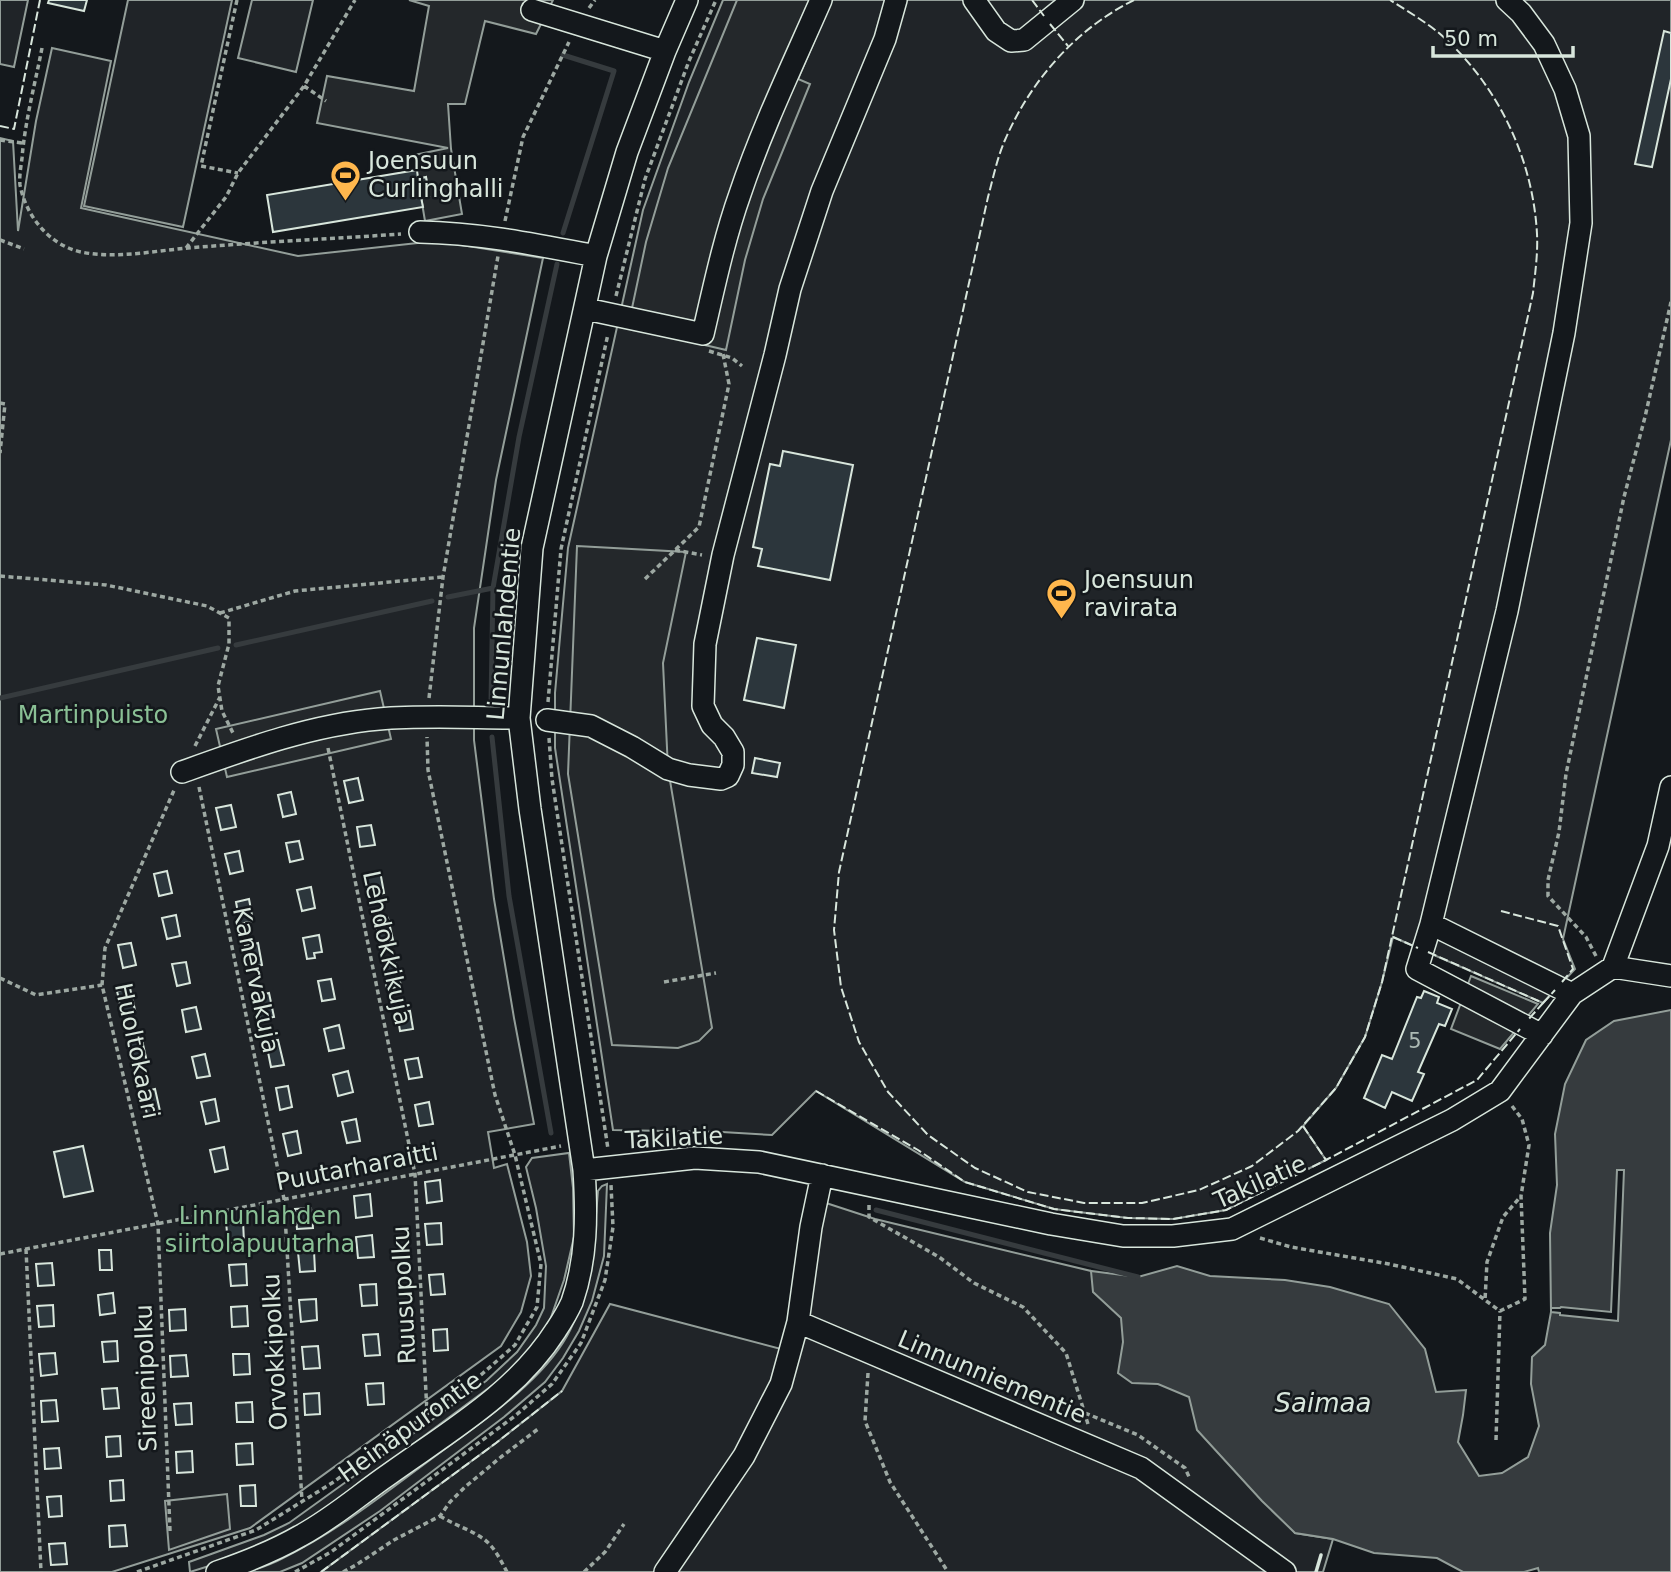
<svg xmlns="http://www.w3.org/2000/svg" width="1671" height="1572" font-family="'DejaVu Sans',sans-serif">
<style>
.green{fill:#202428;stroke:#939e99;stroke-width:2}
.parking{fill:#24282b;stroke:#939e99;stroke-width:2}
.water{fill:#363b3e;stroke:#939e99;stroke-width:2}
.pier{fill:#14181c;stroke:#939e99;stroke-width:2}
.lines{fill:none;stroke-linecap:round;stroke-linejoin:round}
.stream{stroke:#363b3e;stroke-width:5}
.building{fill:#2c363c;stroke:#d8e6dc;stroke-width:2}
.minor-casing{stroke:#d8e6dc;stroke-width:24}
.path{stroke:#9da8a2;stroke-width:3.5;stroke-dasharray:5 3.5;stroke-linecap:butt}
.minor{stroke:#14181c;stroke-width:21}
.fence{stroke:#d8e6dc;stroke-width:2;stroke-dasharray:9 3.5;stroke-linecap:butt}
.wall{stroke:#d8e6dc;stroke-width:3.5}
.labels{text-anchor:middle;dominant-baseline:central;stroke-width:5;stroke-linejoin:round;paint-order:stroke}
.number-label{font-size:21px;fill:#adbab4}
.poi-label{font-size:24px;fill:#d8e6dc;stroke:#14181c;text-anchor:start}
.street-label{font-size:24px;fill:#d8e6dc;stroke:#14181c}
.park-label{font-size:24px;fill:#8ac095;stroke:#14181c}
.water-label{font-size:26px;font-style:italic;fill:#d8e6dc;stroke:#14181c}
</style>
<rect width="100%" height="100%" fill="#14181c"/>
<path class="green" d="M0 0H28L14 67 0 64Z
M128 0H232L183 227 84 206Z
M252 0H313L296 72 238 58Z
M723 0H1671V440L1563 939 1575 969 1543 1003 1393 937 1382 982 1365 1037 1336 1088 1303 1126 1326 1160 1226 1210 1173 1219 1128 1218 1054 1209 965 1182 816 1091 772 1135 722 1132 613 1130 555 748V693L568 548 643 210 689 82Z
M52 48 111 61 81 208 298 256 436 241 543 258 496 480 474 628V740L494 899 514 1018 534 1124 488 1132 494 1168 507 1164 527 1242 531 1276 521 1312 501 1346 250 1528 112 1572H0V138L13 141 18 231 36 121Z
M569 1153 573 1188 574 1237 564 1280 549 1323 532 1347 513 1370 335 1502 286 1535 244 1555 190 1572 189 1562 264 1535 289 1523 486 1381 517 1352 536 1325 544 1308 546 1266 536 1208 526 1167 532 1158Z
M607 1184 604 1256 592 1301 579 1331 563 1358 545 1382 504 1417 380 1511 302 1563 280 1572H248C260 1568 272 1564 283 1558 338 1531 385 1493 434 1457 477 1425 540 1384 567 1336 591 1293 594 1239 598 1191L602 1186Z
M823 1202 875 1219 1091 1271 1121 1298 1157 1349 1295 1533 1333 1539 1323 1572H321L496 1443 562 1391 610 1304 796 1353Z"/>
<path class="parking" d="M409 0H553L536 34 485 21 465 104H448L451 149 462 214 425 221 421 197 429 196 426 177 418 179 414 155 448 148 317 123 327 76 414 91 429 6Z
M737 0H832L798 79 810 84 763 199 745 260 726 350 628 327 646 242 668 168Z
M577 546 686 552 663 663 668 769 712 1028 699 1041 678 1048 612 1045 568 774Z
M380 691 391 739 227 777 216 729Z
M1471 976 1538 1004 1500 1049 1451 1029Z
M227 1494 230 1529 169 1550 165 1501Z"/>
<path class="water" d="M1671 1010V1572H1539L1538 1568 1524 1572H1463L1437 1558 1374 1553 1333 1539 1295 1533 1262 1501 1197 1430 1189 1397 1158 1384 1132 1383 1118 1373 1123 1342 1121 1318 1093 1292 1091 1271 1138 1277 1177 1266 1210 1276 1285 1280 1330 1287 1389 1304 1425 1349 1436 1392 1466 1390 1463 1415 1458 1442 1479 1476 1502 1473 1528 1457 1539 1426 1531 1384 1532 1357 1545 1345 1551 1312 1550 1233 1557 1185 1555 1134 1565 1084 1586 1040 1614 1021Z"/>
<path class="pier" d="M1617 1170H1624L1618 1321 1560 1315V1313L1551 1312V1308H1560L1561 1307 1611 1312Z"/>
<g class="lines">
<path class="stream" d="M563 55 614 71 563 233
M493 588 519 437 557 264
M448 597 493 588 491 702
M236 645 432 601
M0 698 218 648
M492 737 509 896 551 1133
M876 1210 1138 1277"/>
</g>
<path class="building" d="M49 0H87L84 11 48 3Z
M1664 31 1671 33V79L1652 167 1635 164Z
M417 170 418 179 426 177 429 196 421 197 423 207 273 232 267 195Z
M783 451 853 465 830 580 758 566 762 549 753 547 770 464 780 466Z
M757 638 796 645 784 708 744 700Z
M755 758 780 763 777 777 752 773Z
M358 778 363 800 349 803 344 781Z
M291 792 296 814 283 817 278 795Z
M231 805 236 827 221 830 216 808Z
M371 825 375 845 360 847 357 827Z
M299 841 303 859 290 862 286 843Z
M239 851 243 871 230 874 225 854Z
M167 871 172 893 159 896 154 874Z
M380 871 384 893 370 896 365 874Z
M311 887 315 908 302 911 297 890Z
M249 899 253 921 240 924 236 902Z
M176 915 180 936 167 939 162 918Z
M388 918 393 940 380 943 375 921Z
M319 935 322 952 314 953 315 958 307 959 303 938Z
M131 943 136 965 123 968 118 945Z
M258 943 262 965 249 968 245 946Z
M186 962 190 983 177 986 172 964Z
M396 964 401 986 387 989 383 967Z
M331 979 335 999 322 1001 318 981Z
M130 988 135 1010 122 1013 117 991Z
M1424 991 1439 997 1437 1003 1452 1009 1445 1026 1439 1024 1418 1072 1424 1074 1412 1101 1392 1092 1385 1108 1364 1098 1382 1055 1392 1059 1417 997 1421 998Z
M269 993 274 1017 260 1019 256 996Z
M196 1007 201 1029 186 1032 182 1010Z
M410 1011 413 1029 400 1031 397 1013Z
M339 1025 344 1048 329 1051 324 1029Z
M142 1040 147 1062 134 1065 129 1043Z
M278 1040 284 1065 271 1067 266 1042Z
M205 1054 210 1076 197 1078 192 1057Z
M418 1058 422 1077 409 1079 405 1060Z
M348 1071 353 1092 338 1096 333 1075Z
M288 1086 292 1107 280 1110 276 1088Z
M155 1089 160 1111 147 1114 142 1092Z
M215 1099 219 1121 206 1124 201 1102Z
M429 1102 433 1124 419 1126 415 1105Z
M356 1119 360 1141 347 1143 342 1122Z
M297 1131 301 1153 288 1156 283 1134Z
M83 1146 93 1191 64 1197 54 1152Z
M224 1147 228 1169 215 1172 210 1150Z
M440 1180 442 1201 427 1203 425 1182Z
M370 1194 372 1216 356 1218 354 1196Z
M311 1208 313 1228 297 1229 295 1209Z
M243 1221 244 1242 228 1243 226 1222Z
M441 1223 442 1244 427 1245 425 1224Z
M372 1235 374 1257 358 1258 356 1237Z
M99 1250H111L112 1270H100Z
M314 1251 315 1271 300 1272 298 1252Z
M52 1263 54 1285 38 1286 36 1264Z
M246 1264 247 1285 231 1286 229 1265Z
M443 1274 445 1294 431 1295 429 1275Z
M376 1284 377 1305 362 1306 360 1285Z
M113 1293 115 1313 100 1315 98 1295Z
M316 1299 317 1320 301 1322 299 1300Z
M53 1305 54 1326 39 1327 37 1306Z
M247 1306 248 1326 232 1327 231 1307Z
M185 1309 186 1330 170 1331 169 1310Z
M447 1329 448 1350 434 1351 433 1330Z
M378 1334 380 1355 365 1356 363 1335Z
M117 1341 118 1361 104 1362 102 1342Z
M318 1346 320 1368 304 1369 302 1347Z
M55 1353 57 1374 41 1376 39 1354Z
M233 1354H249L250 1374 234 1375Z
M186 1355 188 1376 171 1377 170 1356Z
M383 1383 384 1404 368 1405 366 1384Z
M117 1388 119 1408 104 1409 102 1389Z
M319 1393 320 1414 305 1415 304 1394Z
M56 1400 58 1421 42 1422 41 1401Z
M252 1402 253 1422H237L236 1403Z
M191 1403 192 1424 176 1425 174 1404Z
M120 1436 121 1456 107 1457 106 1437Z
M252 1443 253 1464 237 1465 236 1444Z
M59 1448 61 1468 45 1469 44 1449Z
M192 1451 193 1472 177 1473 176 1452Z
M123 1480 124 1500 111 1501 110 1481Z
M255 1485 256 1506H241L240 1486Z
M61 1496 62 1516 49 1517 47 1497Z
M125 1525 127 1546 110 1547 109 1526Z
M65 1543 67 1564 51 1565 49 1544Z"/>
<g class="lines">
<defs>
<path id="minor" d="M974 0 996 31 1011 41 1024 40 1073 0
M532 10 665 51
M420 232C480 233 538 245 596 256
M586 309 703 334C714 287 724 239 740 194 762 128 793 64 821 0
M547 720 591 726 632 747 668 769 689 775 721 779 728 776 733 765V752L724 737 712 725 703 706 705 644 723 555 775 355 790 289 822 191 885 39 896 0
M182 772C246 749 311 725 379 719 425 715 473 718 519 718
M1431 924 1507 611 1564 333 1581 223 1579 136 1565 89 1544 44 1521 13 1507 0
M1613 967 1671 976
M1542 1035 1417 969 1431 924 1572 994
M584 1170 695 1158 759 1162 1051 1224 1123 1236H1173L1232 1229 1452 1120 1500 1091 1572 994 1613 967 1658 846 1671 787
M798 1322 1141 1468 1285 1572
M217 1572C246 1562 274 1551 300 1536 332 1519 359 1495 388 1475 448 1432 516 1393 556 1330 562 1321 568 1311 572 1302 587 1259 587 1215 584 1170L530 809 519 718 532 548 596 256 627 152 665 51 687 0
M665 1572 744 1456 781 1384 798 1322 811 1227 822 1175"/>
</defs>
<use href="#minor" class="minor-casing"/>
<path class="path" d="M237 0 201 166 238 173
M589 8 595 0
M42 48C35 84 25 121 22 158 21 167 19 176 20 185 26 216 49 245 81 252 116 259 153 251 188 248 259 242 330 239 401 234
M304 86 326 101
M0 140 22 143
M505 221 523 137 569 42
M0 240 24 249
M186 248 226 197 238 173 304 86 355 0
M616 296 645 179 689 61 716 0
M709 351 732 358 742 366
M0 403 5 404 0 453
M675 550 702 555
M0 576 106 585 207 606 229 618V644L218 686 222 711 233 733
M645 579 699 527 729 384 723 354
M220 613 295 591 443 577
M429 698 443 577 498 256
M548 702 561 549 608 334
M549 738 552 779 608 1149
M195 746 220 697
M328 748 415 1174 427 1413
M199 787 284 1199 302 1501
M1596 956 1586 937 1548 896V880L1559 832 1566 774 1624 497 1645 417 1671 302
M0 978 36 995 102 985
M664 982 716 973
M1512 1106 1522 1119 1529 1145 1521 1196 1525 1299 1500 1311 1485 1300 1487 1262 1503 1217 1521 1196
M869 1205V1217L939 1257 974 1283 1023 1307 1066 1353 1088 1424
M1260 1238 1291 1247 1389 1264 1457 1279 1485 1300
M26 1249 41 1572
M0 1254 561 1146
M868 1373 865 1421 890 1482 948 1572
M1085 1413 1138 1435 1185 1468 1190 1479
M1496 1440 1500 1311
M440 1516C454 1525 472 1530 485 1540 495 1548 501 1561 507 1572
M170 1531 158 1224 102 985 105 948 175 788
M137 1572 256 1530 332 1483 482 1374 515 1345 537 1307 541 1264 515 1155 495 1095 428 770 427 737
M295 1572 331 1552 515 1416 552 1384 581 1343 605 1280 613 1227 611 1185
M343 1572 356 1565 394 1540 440 1516 450 1502 465 1487 501 1457 538 1429
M584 1572 605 1552 624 1524"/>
<use href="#minor" class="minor"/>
<path class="fence" d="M1032 0 1044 16
M1134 0C1076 29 1031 80 1005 140 997 158 993 179 988 197L839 872 834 930 841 987 859 1042 888 1092 928 1135 975 1168 1028 1192 1084 1203H1142L1199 1190 1252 1166 1298 1131 1336 1088 1365 1037 1382 982 1533 293C1535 274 1538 254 1537 234 1533 158 1497 83 1439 33 1424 21 1406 10 1390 0
M1050 24 1068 46
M0 126 14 129 40 0
M1501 911 1558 926 1573 969 1562 982
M1393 937 1418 948
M1428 952 1543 1003 1527 1021
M1543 1003 1555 990
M816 1091 918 1150 965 1182 1054 1209 1128 1218 1173 1219 1226 1210 1326 1160
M1303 1126 1326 1160 1477 1080 1520 1029
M321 1572 496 1443 562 1391"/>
<path class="wall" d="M1316 1572 1321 1555"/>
</g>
<defs>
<symbol id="stadium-pin" viewBox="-11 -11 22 30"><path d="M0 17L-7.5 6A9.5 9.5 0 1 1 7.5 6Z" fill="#ffb74d" stroke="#14181c"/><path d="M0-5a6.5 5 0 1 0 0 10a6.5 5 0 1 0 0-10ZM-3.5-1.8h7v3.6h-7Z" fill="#111"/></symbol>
</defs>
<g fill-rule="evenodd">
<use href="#stadium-pin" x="328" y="158" width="35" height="47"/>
<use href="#stadium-pin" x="1044" y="576" width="35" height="47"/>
</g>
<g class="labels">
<g class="number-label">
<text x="1415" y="1041">5</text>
</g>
<g class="poi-label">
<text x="368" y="161">Joensuun<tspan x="368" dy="28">Curlinghalli</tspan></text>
<text x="1084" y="580">Joensuun<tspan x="1084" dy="28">ravirata</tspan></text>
</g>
<g class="street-label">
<text transform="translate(504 624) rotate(-85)">Linnunlahdentie</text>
<text transform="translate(387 948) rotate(78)">Lehdokkikuja</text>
<text transform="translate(256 980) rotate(78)">Kanervakuja</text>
<text transform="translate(137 1051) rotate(78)">Huoltokaari</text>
<text transform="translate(674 1138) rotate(-3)">Takilatie</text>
<text transform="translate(357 1167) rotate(-11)">Puutarharaitti</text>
<text transform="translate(1260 1182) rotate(-24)">Takilatie</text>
<text transform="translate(404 1295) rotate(-93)">Ruusupolku</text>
<text transform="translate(275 1352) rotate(-93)">Orvokkipolku</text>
<text transform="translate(992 1377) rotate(23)">Linnunniementie</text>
<text transform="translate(146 1378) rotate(-92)">Sireenipolku</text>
<text transform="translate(410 1427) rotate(-36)">Heinäpurontie</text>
</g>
<g class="park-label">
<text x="93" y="715">Martinpuisto</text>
<text x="260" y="1216">Linnunlahden<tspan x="260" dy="28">siirtolapuutarha</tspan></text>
</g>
<g class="water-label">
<text x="1323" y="1403">Saimaa</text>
</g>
</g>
<path d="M1433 46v10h140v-10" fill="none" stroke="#d8e6dc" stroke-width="3.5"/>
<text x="1444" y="46" font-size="21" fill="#d8e6dc" stroke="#14181c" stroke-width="5" paint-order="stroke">50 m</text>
</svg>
